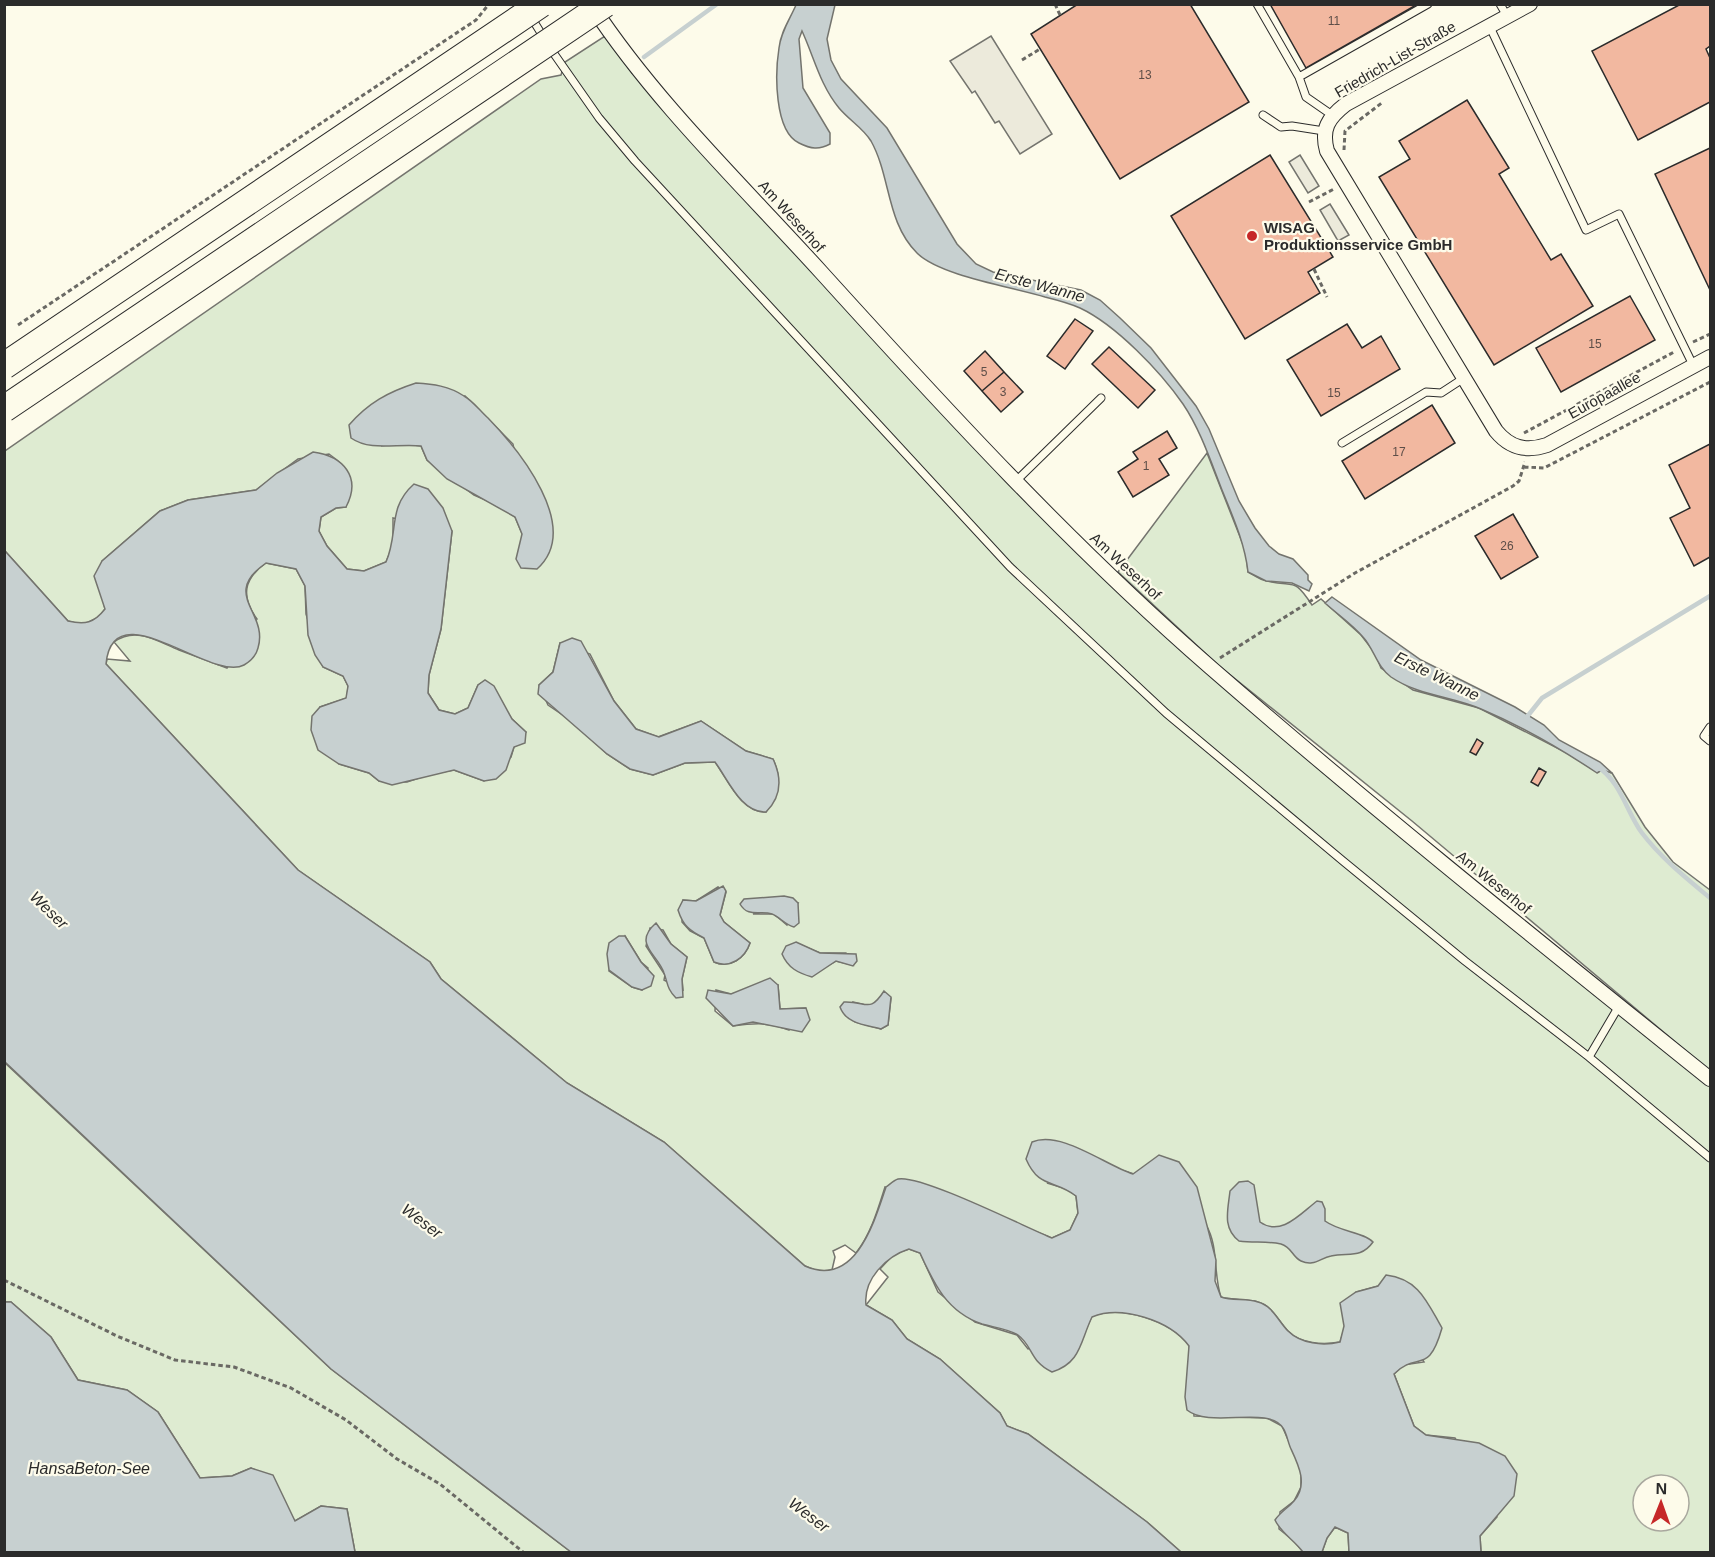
<svg xmlns="http://www.w3.org/2000/svg" width="1715" height="1557" font-family="Arial,sans-serif">
<style>
.green{fill:#deebd1;stroke:#74746e;stroke-width:1.5;fill-rule:evenodd}
.parking{fill:#eceadb;stroke:#74746e;stroke-width:1.5}
.water{fill:#c7d0d0;stroke:#74746e;stroke-width:1.5}
.lines{fill:none;stroke-linecap:round;stroke-linejoin:round}
.stream{stroke:#c7d0d0;stroke-width:4.5}
.building{fill:#f2b8a0;stroke:#2b2b2b;stroke-width:1.5}
.lane-casing{stroke:#2b2b2b;stroke-width:9}
.street-casing{stroke:#2b2b2b;stroke-width:16}
.path{stroke:#6a6964;stroke-width:3;stroke-dasharray:4.5 3;stroke-linecap:butt}
.lane{stroke:#fdfbea;stroke-width:7}
.street{stroke:#fdfbea;stroke-width:14}
.highway-bridge-casing{stroke:#2b2b2b;stroke-width:28;stroke-linecap:butt}
.highway-bridge{stroke:#fdfbea;stroke-width:26}
.poi-dot{fill:#c62828;stroke:#fdfbea;stroke-width:2}
.labels{text-anchor:middle;dominant-baseline:central;stroke-width:4.5;stroke-linejoin:round;paint-order:stroke}
.number-label{font-size:12px;fill:#5d4e48}
.street-label{font-size:15px;fill:#2b2b2b;stroke:#fdfbea}
.poi-label{font-size:15px;font-weight:bold;fill:#2b2b2b;stroke:#fdfbea;text-anchor:start}
.water-label{font-size:16px;font-style:italic;fill:#2b2b2b;stroke:#fdfbea}
</style>
<rect width="100%" height="100%" fill="#fdfbea"/>
<path class="green" d="M605 36 632 73 635 71 1054 528 1710 1085V1552H1481L1480 1536 1497 1517 1455 1438 1426 1435 1414 1426 1394 1374 1403 1365 1424 1362 1378 1286 1356 1292 1340 1342C1323 1345 1301 1344 1288 1331 1278 1321 1273 1306 1258 1302 1246 1298 1233 1301 1221 1297 1213 1274 1219 1247 1206 1225 1196 1210 1162 1180 1147 1165L1134 1174 1118 1169 1047 1183 1067 1189 1076 1196 1078 1213 1070 1230 1052 1238 1019 1225 885 1187C878 1209 871 1234 856 1253L845 1245 833 1251 835 1257 832 1270 820 1272 805 1266 664 1142 567 1083 441 979 430 962 298 870 106 664 107 659 130 661 114 642C136 626 157 641 179 650 195 656 211 662 227 668L257 619C241 597 243 579 266 563L296 569 305 586 306 614 323 667 343 676 348 686 347 698 320 707 339 764 369 773 379 781 407 782 431 774 454 770 484 781 511 757 514 747 526 732 512 719 485 681 478 685 468 708 455 714 439 710 428 693 429 675 441 629 452 531 393 518V545L386 562 364 571 347 569 327 546 319 531 321 517 336 508 346 507C351 479 354 471 329 454L298 459 256 490 188 500 160 511 102 561V595L105 609 99 617 83 625 68 621 5 551V451L541 79 561 75 565 62ZM465 396 513 444 537 569 515 517 497 505 474 495 427 460 421 446 400 443 381 446ZM560 643 590 654 614 701 636 729 658 737 701 721 746 751 773 759C783 781 778 792 766 812 741 813 728 780 715 762L685 763 653 775 630 769 607 754 570 720 548 705 539 685 553 672ZM718 887 726 892 720 915 724 922 750 943C745 958 730 969 714 962L704 938 690 931 682 922 683 900 696 901ZM798 903 787 925 774 914H753ZM650 928 663 930 671 944 687 957 682 979 683 990 664 980 665 975 646 946ZM625 936 641 962 648 968 642 990 632 987 609 971ZM796 943 820 953H846L853 965 836 961 827 966ZM778 985 780 1009 805 1008 789 1030C769 1022 754 1023 733 1026L715 1011 716 990 731 994ZM881 996 891 998 888 1025 881 1029 855 1022 853 1002 870 1006 877 1004ZM1643 1485H1679V1521H1643Z
M1207 453 1246 552 1248 572C1254 575 1260 580 1267 581 1295 588 1293 576 1312 605L1321 599 1361 635 1375 653 1381 668 1413 690 1479 708 1567 753 1597 772 1602 770 1612 773 1645 827 1673 862 1710 890V1071L1412 821 1218 665 1118 572Z
M4 1062 331 1369 571 1552H355L347 1509 321 1506 295 1521 251 1468 232 1476 200 1478 158 1412 127 1390 78 1380 51 1337 11 1302H5Z
M909 1249 920 1253 938 1292 975 1322 1017 1335 1028 1349 1083 1336 1092 1316C1122 1305 1169 1320 1189 1345L1194 1416 1267 1418 1282 1426 1301 1469V1487L1294 1501 1280 1512 1279 1529 1294 1541 1303 1552H1181L1147 1522 1028 1434 1007 1426 1000 1413 940 1359 907 1339 892 1320 866 1305 888 1277 880 1269 894 1254Z
M1335 1527 1348 1533 1349 1552H1322L1327 1538Z"/>
<path class="parking" d="M991 36 1052 134 1020 154 999 121 995 123 975 91 972 93 950 61Z
M1300 155 1319 186 1308 193 1289 162Z
M1330 204 1349 235 1338 241 1320 210Z"/>
<path class="water" d="M796 5H835L827 39 831 60 841 79 887 128 957 244 976 264 993 272 1081 290 1100 300 1120 318 1151 348 1196 406 1209 429 1239 501 1255 528 1269 546 1279 554 1293 559 1308 575V580L1312 584 1309 591 1292 583 1266 581 1248 572C1245 544 1233 517 1222 490 1211 462 1200 429 1183 404 1160 371 1116 325 1080 308 1069 303 1057 300 1045 297 1013 287 940 276 917 253 886 222 891 177 871 141 863 128 849 120 839 108 820 85 814 57 802 31L799 39 803 88 830 133V144C819 150 811 149 799 143 774 131 775 73 779 48 781 31 790 19 796 5Z
M416 383C433 384 449 386 464 396 473 401 480 411 488 418 519 450 583 528 537 569L521 568 516 559 522 534 515 517 447 479 427 460 421 446C398 443 371 452 351 438L349 425C368 403 388 392 416 383Z
M313 452C343 456 362 477 346 507L336 508 321 517 319 531 327 546 347 569 364 571 386 562C399 532 387 508 414 484L428 489 443 508 452 531 441 629 429 675 428 693 439 710 455 714 468 708 478 685 485 680 494 686 512 719 526 732 525 743 514 747 506 770 496 779 484 781 454 770 392 785 379 781 369 773 339 764 318 750 311 730 312 716 320 707 346 698 348 686 343 676 323 667 315 655 308 635 305 586 296 569 266 563C220 595 269 612 258 648 256 656 251 661 244 665 211 683 113 589 106 664L298 870 430 962 441 979 567 1083 664 1142 805 1266C855 1288 874 1223 886 1187 889 1185 894 1180 898 1179 920 1174 1025 1227 1052 1238L1070 1230 1078 1213 1076 1196C1054 1179 1039 1189 1026 1159L1032 1142C1061 1130 1105 1165 1133 1174L1159 1155 1179 1162 1197 1187 1216 1260 1215 1281 1221 1297C1233 1301 1246 1298 1258 1302 1273 1306 1278 1321 1288 1331 1301 1344 1323 1346 1340 1342L1344 1326 1340 1303 1356 1292 1378 1286 1386 1275C1419 1279 1427 1302 1442 1328 1428 1377 1418 1350 1394 1374L1414 1426 1426 1435 1479 1443 1505 1456 1517 1474 1514 1496 1480 1536 1481 1552H1349L1348 1533 1335 1527 1327 1538 1322 1552H1303C1294 1540 1281 1533 1275 1520 1280 1512 1288 1508 1294 1501 1308 1485 1299 1466 1291 1449 1288 1443 1287 1434 1283 1428 1269 1405 1210 1429 1187 1410L1185 1397 1189 1346C1170 1320 1121 1305 1092 1317 1080 1342 1081 1363 1052 1372 1030 1362 1033 1346 1018 1335 1009 1329 992 1327 982 1324 947 1312 934 1284 920 1253L909 1249C887 1256 863 1279 866 1305L892 1320 907 1339 940 1359 1000 1413 1007 1426 1028 1434 1147 1522 1181 1552H571L331 1369 5 1062V551L68 621C85 625 94 623 105 609L94 576 102 561 160 511 188 500 256 490 277 473Z
M1332 597 1421 660 1515 707 1544 725 1559 740 1600 762 1612 773 1602 770 1597 773C1561 749 1521 726 1481 709 1451 696 1419 696 1391 677 1377 667 1374 649 1363 637 1352 624 1337 614 1325 603Z
M572 638 581 641 614 701 636 729 659 737 701 721 746 751 773 759C782 778 782 796 766 812 741 813 728 779 715 762L685 763 653 775 630 769 607 754 538 694 539 685 553 672 560 643Z
M723 886 726 891 720 915 724 922 750 943C745 958 730 969 714 962L704 938C690 931 683 926 678 910L683 900 696 901Z
M784 896 793 898 798 903 799 923 794 927C785 925 780 917 772 914 760 910 748 918 740 904L744 899Z
M656 923 671 944 687 957 682 979 683 997 676 998C667 989 668 984 664 973 658 954 632 944 656 923Z
M619 936H625L641 962 654 976 651 986 642 990 632 987 609 970 607 954 609 943Z
M796 942 820 953 856 954 857 961 853 966 836 961 812 977C798 973 788 968 782 954L786 946Z
M770 978 778 985 780 1009 806 1008 810 1020 802 1032 753 1022 733 1026 706 998 708 990 731 994Z
M884 991 891 997 888 1025 881 1029C866 1025 846 1024 840 1007L844 1002C867 1001 869 1014 884 991Z
M1248 1181 1254 1185 1260 1222C1281 1237 1300 1214 1317 1201L1322 1202 1325 1209V1221C1340 1232 1364 1232 1373 1242 1361 1259 1348 1252 1331 1256 1320 1258 1314 1267 1301 1261 1292 1257 1292 1247 1281 1244 1266 1241 1254 1243 1239 1241 1222 1228 1228 1210 1230 1191L1239 1182Z
M4 1302H11L51 1337 78 1380 127 1390 158 1412 200 1478 232 1476 251 1468 273 1475 295 1521 321 1506 347 1509 355 1552H5Z"/>
<g class="lines">
<path class="stream" d="M644 57 717 4
M1526 718 1542 698 1710 596
M1598 767C1621 782 1627 813 1642 833 1661 858 1686 878 1710 898"/>
</g>
<path class="building" d="M1078 4H1190L1249 102 1120 179 1031 34Z
M1270 4H1418L1306 68Z
M1681 4H1710V46L1706 49 1710 58V102L1638 140 1592 51Z
M1467 100 1509 168 1499 174 1551 260 1561 254 1593 306 1494 365 1379 177 1410 159 1399 141Z
M1710 148V290L1655 174Z
M1270 155 1333 257 1308 272 1320 293 1245 339 1171 216Z
M1630 296 1655 340 1561 392 1536 348Z
M1075 319 1093 331 1065 369 1047 356Z
M1347 324 1362 348 1381 336 1400 369 1321 416 1287 360Z
M1109 347 1155 390 1138 408 1092 364Z
M985 351 1004 372 982 391 964 371Z
M1004 372 1023 392 1001 412 982 391Z
M1432 405 1455 443 1365 499 1342 461Z
M1167 431 1177 448 1159 459 1169 475 1133 497 1118 472 1138 459 1133 452Z
M1710 444V557L1694 566 1670 518 1690 508 1669 465Z
M1513 514 1538 557 1501 579 1475 536Z
M1477 739 1483 743 1476 755 1470 752Z
M1539 768 1546 772 1538 786 1531 782Z"/>
<g class="lines">
<defs>
<path id="lane" d="M1257 4 1299 77 1306 97 1332 115
M1500 4 1507 16
M531 17 544 38
M1489 25 1586 230 1619 214 1693 365
M550 48 599 118 635 161 1010 567 1166 713 1343 861 1465 961 1589 1057 1710 1158
M1299 77 1428 4
M1263 115 1281 127 1292 126 1324 131
M1342 443 1426 392 1441 393 1464 378
M1015 482 1101 398
M1710 727 1704 736 1710 741
M1589 1057 1619 1006"/>
<path id="street" d="M1530 4 1346 104C1328 118 1321 129 1327 151L1496 431C1510 448 1526 452 1547 445L1710 357
M592 6C656 103 743 186 821 272 945 409 1070 545 1210 667 1373 809 1542 944 1710 1079"/>
</defs>
<use href="#lane" class="lane-casing"/>
<use href="#street" class="street-casing"/>
<path class="path" d="M1055 4 1060 15
M1022 60 1040 49
M1344 150 1345 131 1383 102
M1309 202 1334 189
M1314 269 1327 297
M18 325 476 20 489 4
M1693 342 1710 334
M1524 433 1674 352
M1524 467 1544 468 1710 382
M1220 658 1355 573 1513 486 1519 481 1525 462
M4 1280 117 1336 175 1360 234 1367 291 1388 346 1420 397 1459 440 1484 523 1552"/>
<use href="#lane" class="lane"/>
<use href="#street" class="street"/>
<defs>
<path id="highway-bridge" d="M4 366 541 4
M4 409 605 4"/>
</defs>
<use href="#highway-bridge" class="highway-bridge-casing"/>
<use href="#highway-bridge" class="highway-bridge"/>
</g>
<circle class="poi-dot" cx="1252" cy="236" r="6"/>
<g class="labels">
<g class="number-label">
<text x="1334" y="21">11</text>
<text x="1145" y="75">13</text>
<text x="1595" y="344">15</text>
<text x="984" y="372">5</text>
<text x="1003" y="392">3</text>
<text x="1334" y="393">15</text>
<text x="1399" y="452">17</text>
<text x="1146" y="466">1</text>
<text x="1507" y="546">26</text>
</g>
<g class="street-label">
<text transform="translate(1395 59) rotate(-30)">Friedrich-List-Straße</text>
<text transform="translate(792 216) rotate(48)">Am Weserhof</text>
<text transform="translate(1604 395) rotate(-29)">Europaallee</text>
<text transform="translate(1126 566) rotate(43)">Am Weserhof</text>
<text transform="translate(1494 882) rotate(39)">Am Weserhof</text>
</g>
<g class="poi-label">
<text x="1264" y="227">WISAG<tspan x="1264" dy="17">Produktionsservice GmbH</tspan></text>
</g>
<g class="water-label">
<text transform="translate(1040 285) rotate(15)">Erste Wanne</text>
<text transform="translate(1437 676) rotate(26)">Erste Wanne</text>
<text transform="translate(49 910) rotate(44)">Weser</text>
<text transform="translate(422 1221) rotate(37)">Weser</text>
<text x="89" y="1468">HansaBeton-See</text>
<text transform="translate(809 1515) rotate(37)">Weser</text>
</g>
</g>
<rect width="1715" height="1557" fill="none" stroke="#2b2b2b" stroke-width="12"/>
<g transform="translate(1661 1503) rotate(1)"><circle r="28" fill="#fdfbea" stroke="#a9a89e" stroke-width="1.5"/>
<path d="M0-4.5L10 22L0 15L-10 22Z" fill="#c62828"/>
<text y="-9" font-size="16" font-weight="bold" text-anchor="middle" fill="#2b2b2b">N</text>
</g>
</svg>
